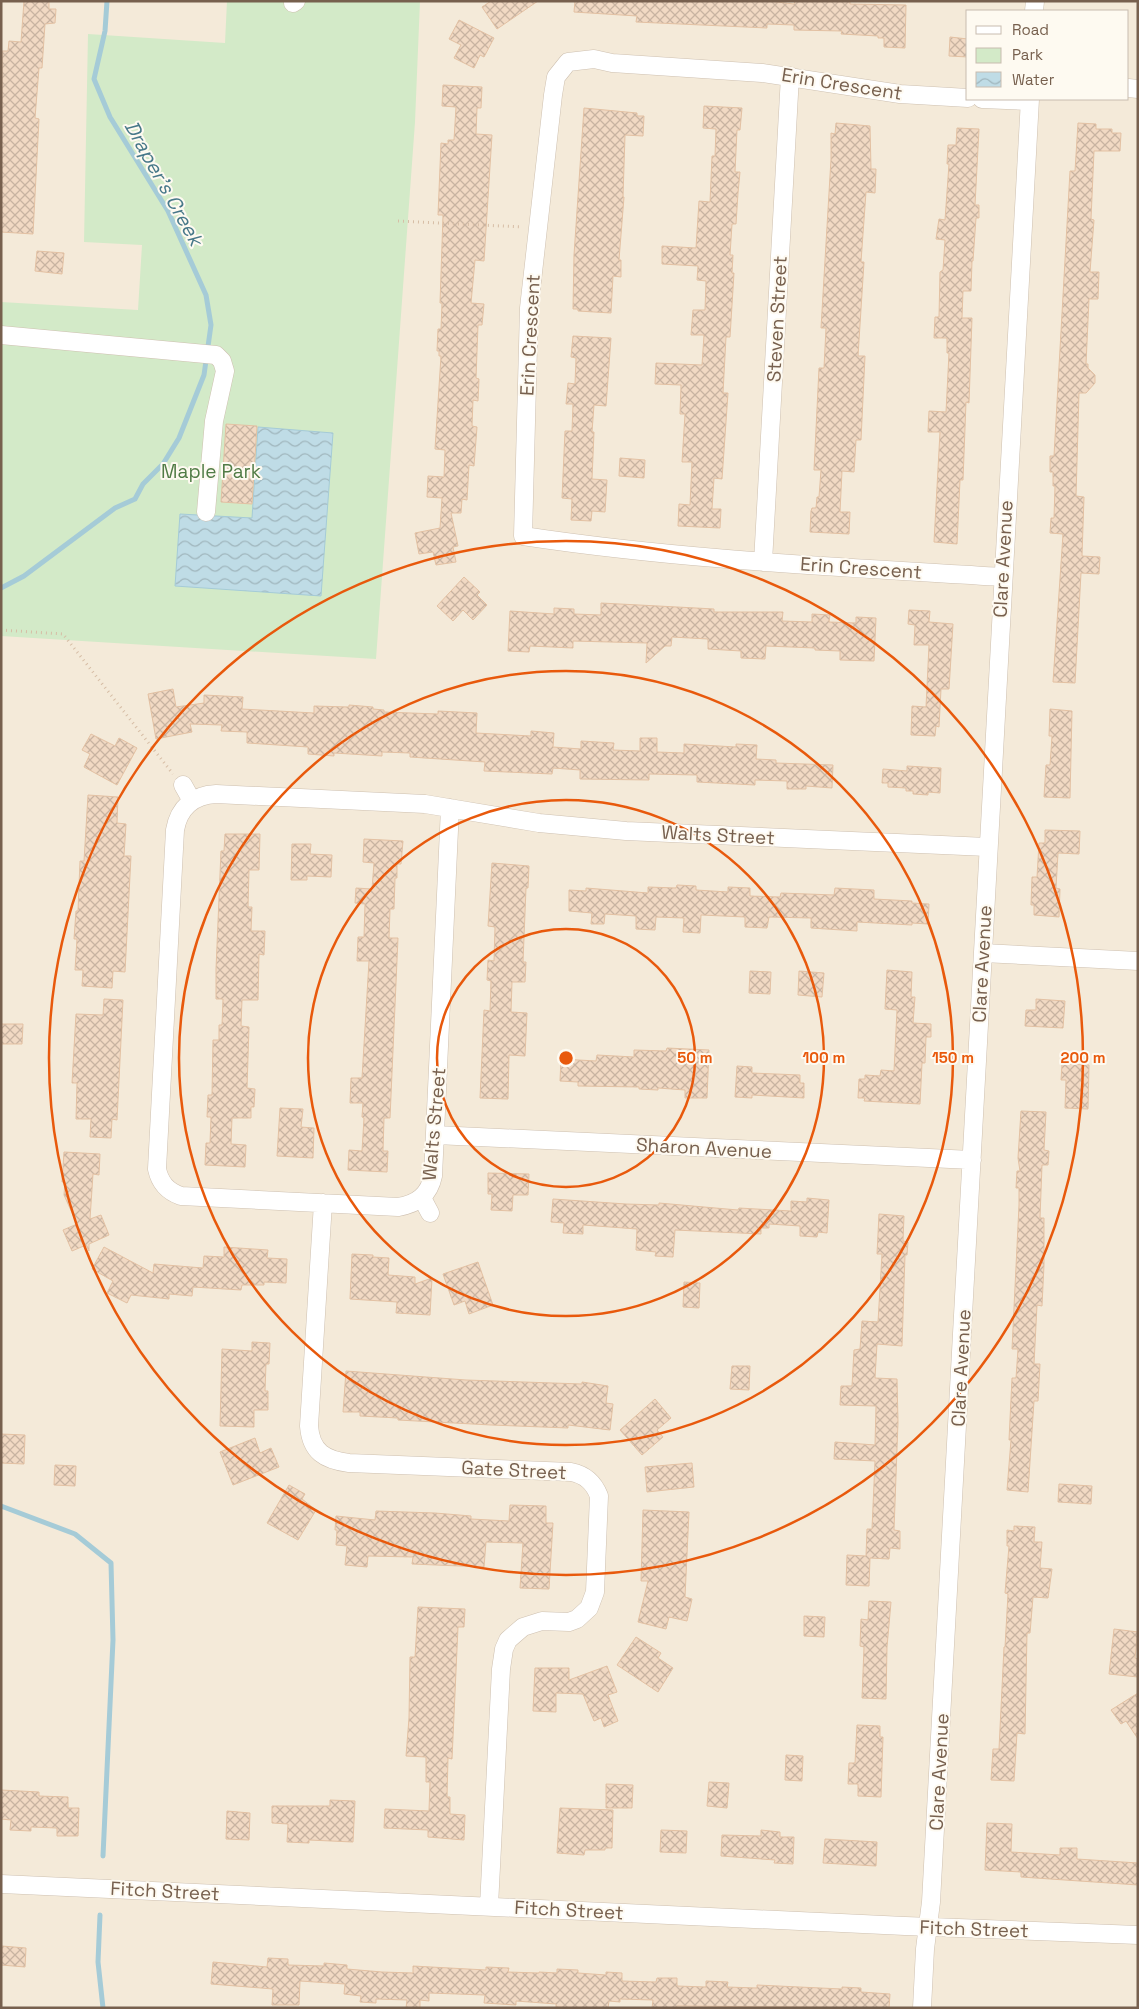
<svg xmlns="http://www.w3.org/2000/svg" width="1139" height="2009" font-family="'Space Grotesk',sans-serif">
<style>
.residential{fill:#f4ead9;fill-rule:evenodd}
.park{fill:#d3eac8}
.water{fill:url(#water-waves);stroke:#a5cbd7}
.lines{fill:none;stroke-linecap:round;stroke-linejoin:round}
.stream{stroke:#a5cbd7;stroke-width:5}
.building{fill:url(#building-cross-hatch);stroke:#e3c1a3}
.minor-casing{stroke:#cec0b0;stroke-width:19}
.path{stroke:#d6bda5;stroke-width:3;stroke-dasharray:1 4;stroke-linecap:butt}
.minor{stroke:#fff;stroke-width:18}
.ring{fill:none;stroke:#e8590c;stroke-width:2.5}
.labels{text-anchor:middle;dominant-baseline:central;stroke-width:4;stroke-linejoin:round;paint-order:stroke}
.street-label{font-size:19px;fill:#77604e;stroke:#fefaf1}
.park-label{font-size:19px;fill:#517c46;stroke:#fefaf1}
.water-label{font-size:20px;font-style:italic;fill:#477889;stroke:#fefaf1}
.centre{fill:#e8590c;stroke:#fefaf1;stroke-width:2.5}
.ring-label{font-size:15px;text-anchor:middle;font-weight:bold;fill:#e8590c;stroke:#fefaf1;stroke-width:4;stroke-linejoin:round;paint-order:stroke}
</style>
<defs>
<pattern id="water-waves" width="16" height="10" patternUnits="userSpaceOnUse" patternTransform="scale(1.25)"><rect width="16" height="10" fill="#bfdce6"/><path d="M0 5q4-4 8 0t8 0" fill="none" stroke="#a0b6bd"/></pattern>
<pattern id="building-cross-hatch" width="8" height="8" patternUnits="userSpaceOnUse" patternTransform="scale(1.25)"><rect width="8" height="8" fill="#f1d9c3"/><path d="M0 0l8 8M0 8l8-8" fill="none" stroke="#c8b3a1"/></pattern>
</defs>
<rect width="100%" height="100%" fill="#fcf7ea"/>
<path class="residential" d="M1 1H1138V2008H1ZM968 11H1128V99H968Z"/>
<path class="park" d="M227 1H420L415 122 376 659 1 636V302L138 310 142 245 84 242 88 34 225 43Z"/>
<path class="water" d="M258 427 333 433 321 596 175 586 180 514 252 518Z"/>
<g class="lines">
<path class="stream" d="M1 588 24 576 115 508 135 499 143 484 163 464 179 438 204 375 211 325 206 295 168 211 110 117 94 79 105 31 107 1
M1 1506 75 1534 111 1563 113 1640 103 1856
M100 1915 98 1962 103 2008"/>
</g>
<path class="building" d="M24 1H49V9H56L55 23 45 24 42 68H39L35 118 39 119 33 234 1 232 2 51H8L9 41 21 42Z
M491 1H538L497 29 482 7Z
M575 1H769L794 4 795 1H850V4L906 5 905 48 884 47V38H878V36L841 34 842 31 794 30V25L767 24V28L636 22 637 16 574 12Z
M459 20 494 38 484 57 480 55 474 68 454 58 461 45 449 39Z
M950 37 968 39V57L949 56Z
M443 85 482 87 481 108H477L476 134 492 135 484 261 475 260 471 303 484 304 482 325H478L476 378 479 379 478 401 473 400 472 426 477 427 474 466 469 465 467 500 462 499 461 513H451L458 546 453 547 456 562 436 565 433 552 419 554 415 533 440 528 442 498 427 497 428 476 444 477 445 450 435 449 441 356H439V351H437L438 329H441L442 303H440L443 215H438L441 143 448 144V140H454L456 107 442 106Z
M704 106 742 108 740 130H737L735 172H740L738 193 736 224H732L730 255H733L732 273H734L730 337H726L723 393H728L722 479 714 478 712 509H721L720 528 678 526 679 504 690 505 692 462H682L685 414H680L681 385 655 384 656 363 702 365 704 335H691L693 310H705L706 281 697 280 698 266 662 264V246L696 248 699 201 710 202 712 156H715L716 129 703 128Z
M584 108 637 113V116H644L643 136 625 135 623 197H624L619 260H621V277L613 276 611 313 578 311V309H573L574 255Z
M836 123 870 126 871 169H876L875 193 866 192 861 262H864L858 356H865L861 440H856L854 472 842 471 840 512H850L849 534 810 532 811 511 812 508H816L817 497H819L821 470H814L819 368H824L826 328H821L831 159V133L835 134Z
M1078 123 1096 124V129H1112V133H1121L1120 151H1094L1091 219 1094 220 1090 272H1099L1098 299H1089L1086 364H1088V368L1095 375V383L1086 393H1079L1076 496 1084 497 1082 556 1100 557 1099 574 1081 573 1075 683 1053 682 1063 534 1050 533 1051 518H1054L1055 486H1053V472H1050V456H1054L1070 171H1075Z
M957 128 979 129 975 205H979V218H976L973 261H972L971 291H963L962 318H972L969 403 966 402 963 480H960L957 544 934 542 940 432H928L929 411 946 412 949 353H947V338H934L935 317H939L940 272 943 270 945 240 936 239 939 219 945 220 949 164H947L948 145H956Z
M37 251 64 253 62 274 35 271Z
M573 336 611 338 606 406 594 405 592 432H594L592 479 607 480 605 512 592 511 591 521 571 520 572 499 562 498 565 431H572L573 404H566L568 383 575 384 576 358 571 357Z
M226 424 257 426 252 504 221 502Z
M620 458 645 460 644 478 619 476Z
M464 577 480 592 477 595 487 605 473 620 463 610 453 621 437 606Z
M601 603 696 608 714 609V612H783L782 621 812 622V614L830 615 829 622 856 623V617L876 618 874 661 840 660V651L815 650V648L766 646 765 659 741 658V651L708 649V639L672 637 671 646H665L646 663 647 643 573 641V648L530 646 529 652 508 651 510 611 554 614V608L574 609V614L601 615Z
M909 610 930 611 929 622 953 624 949 689H941L939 727 936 726 935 736 911 735 912 706 926 707 929 645H914L915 625 908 624Z
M173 689 176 707 204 703V695L243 697 242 709 314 713V706L349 707V705L373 707V709L384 710V712L438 714V711L477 713 476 733 531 736V731L554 733 553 747 581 749V741L614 743 613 750 640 751V738H657V752L684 753V744L736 747V744L757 745 756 759 776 760V763L833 765 832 788 806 786V789H787V781L755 780V785L697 782V775L649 774V780L580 779V770L553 768 552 774 484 771 485 762 410 757V753L382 752V756L334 753V756L308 754V747L247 743V732L221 731 222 725 190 724 192 732 156 739 148 694Z
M1050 709 1072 711 1070 798 1044 797 1046 765H1050L1052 736H1049Z
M91 734 115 746 119 738 137 748 117 785 84 767 90 754 82 750Z
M907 766 941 768 940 793 928 792V795L913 794V791H906V788L888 787V783H882L883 769 907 771Z
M88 795 118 797 117 823 126 824 124 856H131L125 972 113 971 112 988 82 986 83 970H75L77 939H74L76 911H78L80 861H84Z
M1045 830 1080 831 1079 854 1058 853 1056 888 1060 889 1059 917 1034 915V905H1031L1032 877H1037L1039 843H1045Z
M225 834H260L259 870H249L248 907H252L251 931H265L264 955 259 954 258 1000H242L241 1026 249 1027 247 1088 255 1089 254 1107H251V1118H232L231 1144 246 1145 245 1167 205 1165 206 1143H210L211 1117H207L208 1095H212L213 1040H219V1025H222L223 999H216V969L221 851H224Z
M364 839 403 841 401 864H397V878H395L394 909H390L389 938H398L390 1118H384L383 1151H388L387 1172 348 1170 349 1150 362 1151 364 1118 362 1117 363 1103H350L351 1078H362L369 961H357L358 937H364L365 904 355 903 356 888 372 889 374 863 363 862Z
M292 844H311L310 854 332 855 331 877 307 876V880H291Z
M492 863 529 866 528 888H526L523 962H526L525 982H512L511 1012 527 1013 525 1056 509 1055 508 1099 480 1098 484 1010 490 1011 491 981 487 980 488 960 494 961 495 927 488 926Z
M677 885 696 886V890L728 892V887L750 888V896L780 897 781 893 834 895 835 888 874 890V899L912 901V903L929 904 928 924 912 923V925L857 922V931L811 928V918L769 917 767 928 745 927V917L701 915 700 933 683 932 684 918 656 917 655 930 636 929V916L605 914 604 924H591L592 913 569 911V890L586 891V888L648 893V887L676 888Z
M887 970 912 972 911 997H915L913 1023 931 1024V1037H926L925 1063H922L920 1104 864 1101 865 1098H858L859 1079H865V1075L880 1076 881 1070 894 1071 897 1010 885 1009Z
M750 971 771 972 770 994 749 993Z
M799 971 824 973 822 997 798 995Z
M104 999 123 1000 117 1120 112 1119 111 1138 90 1137 91 1119H76L77 1083H72L76 1014 103 1015Z
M1036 999 1065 1001 1063 1028 1025 1026 1026 1010H1036Z
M1 1024H23L22 1044H1Z
M667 1048 709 1050 707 1098H685V1090L658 1088V1090L639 1089V1087L578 1086V1082L560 1081 561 1059 596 1061 597 1055 634 1057V1050L666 1051Z
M1062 1064 1089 1065 1088 1109 1065 1108 1066 1080H1061Z
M737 1066 752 1067V1073L800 1075V1083H804V1098L752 1095V1098L735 1097Z
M280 1108 303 1109 301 1127 314 1128 313 1158 277 1156Z
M1021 1111 1046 1112 1044 1150 1049 1151 1048 1165H1042L1040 1218H1044V1265L1042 1306 1037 1305 1034 1364H1040L1038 1401H1034L1028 1492 1007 1490 1011 1440H1009L1012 1378H1016L1018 1349H1012L1019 1205V1188H1016L1017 1171H1020L1018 1158Z
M64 1152 100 1154 99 1175 93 1174 90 1219 101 1215 109 1235 89 1244V1251L86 1245 72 1251 63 1230 77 1224 64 1195 65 1182H62Z
M488 1173 529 1174 528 1195H513L512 1211 491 1210 492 1194H488Z
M807 1198 829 1200 827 1233 818 1232 817 1237 800 1236V1226L769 1224V1228H761V1234L675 1230 673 1257 655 1256 656 1252 636 1250 637 1229 583 1225V1234L563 1233 564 1223 551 1222 553 1199 626 1204 659 1205V1203L738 1210 739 1208 791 1211V1201L807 1202Z
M879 1214 904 1216 903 1241 908 1242 907 1255H905L902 1346 877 1344 875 1378 897 1379 898 1422 894 1530 900 1531V1549L890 1548 889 1559 870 1558 869 1586 846 1585 847 1555 866 1556 867 1529H872L875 1461 834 1459 835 1442 875 1445 876 1406 840 1405 841 1386H852L854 1350 860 1349 862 1321 878 1322 882 1254H877Z
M104 1247 153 1273 154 1264 203 1268 204 1256 224 1257V1247L268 1250 267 1258 287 1259 286 1283 264 1282V1285H242L241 1290 193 1287 192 1296 169 1294V1299L131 1295 127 1303 107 1293 113 1281 92 1269Z
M352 1254 373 1255V1257L389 1258 388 1275 415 1277V1284L432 1278 430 1315 396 1313 397 1302 350 1299Z
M478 1262 493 1305 469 1314 465 1301 454 1305 443 1274Z
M684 1282 700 1283 699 1308 683 1307Z
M252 1342 270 1343 269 1364H266L265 1391H268V1410H254V1427L220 1426 222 1349 252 1351Z
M732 1366H750L749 1390 730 1389Z
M346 1371 466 1380 582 1384V1382L608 1386 606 1403 613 1404 610 1430 568 1425V1428L491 1425 398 1420V1418L360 1416V1412H343Z
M655 1399 671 1418 657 1430 663 1437 642 1455 620 1430Z
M1 1434 25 1435 24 1464 1 1463Z
M255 1438 260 1453 271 1448 279 1467 233 1485 220 1452Z
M692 1463 694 1487 647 1492 645 1467Z
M55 1465 76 1466 75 1486 54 1485Z
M1059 1484 1092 1486 1091 1504 1058 1502Z
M289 1485 305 1494 302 1499 316 1510 298 1540 267 1523Z
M510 1505 546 1506V1523H553L549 1589 520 1588 523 1543 486 1542 484 1567 412 1564 413 1557 368 1556 367 1567 345 1565 347 1546 336 1545 337 1530H335L336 1516 375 1520 376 1511 435 1513 471 1516V1519L509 1521Z
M643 1510 689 1512 685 1597 692 1599 687 1621 669 1617 666 1629 638 1622 648 1581H641Z
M1014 1526 1035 1527 1034 1542H1042L1040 1568 1052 1569 1048 1598 1033 1597 1030 1633H1027L1025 1734 1017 1733 1014 1781 991 1780 993 1749H999L1004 1647H1005L1008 1594 1005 1593 1009 1546H1007V1530L1014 1531Z
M869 1601 891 1602 887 1647 886 1699 862 1698 864 1647 860 1646 861 1619 868 1620Z
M418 1607 465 1609 464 1627H458L452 1759 448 1758 447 1797H450V1814L465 1815 464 1840 428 1837V1830L384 1828 385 1809 429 1811 430 1782H426V1757L406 1756 409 1718 410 1657H415Z
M804 1616 825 1617 824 1637 804 1636Z
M1114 1629 1138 1632 1135 1658 1138 1659V1677L1109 1674Z
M636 1637 661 1653 658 1658 673 1668 658 1692 617 1665Z
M607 1666 617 1692 608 1695 618 1721 604 1727 601 1718 594 1721 583 1694 556 1693V1712L533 1711 535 1668H569V1680Z
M1138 1693V1739L1126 1721 1121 1724 1111 1710Z
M857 1725 880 1726V1737H883L881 1797 858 1796V1784H848L849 1763H855Z
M786 1755 803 1756 802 1781 785 1780Z
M709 1782 729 1783 727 1808 707 1806Z
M606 1784 633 1785 632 1808H606Z
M1 1790 39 1792V1796L68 1797V1808H79L78 1836H57V1828L31 1827V1831L10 1830 11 1820 1 1819Z
M330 1800 355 1801 353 1842 309 1840V1843L287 1842 288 1824 272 1823V1806H330Z
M560 1808 613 1810 612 1848H605V1850H585L584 1855 557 1853Z
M227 1811 250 1813 249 1840 226 1839Z
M987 1823 1012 1824 1011 1852 1060 1855V1848H1077V1859L1138 1863V1885L1021 1877V1872L985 1870Z
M661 1830 687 1831 686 1853 660 1852Z
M761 1830 780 1832V1837H794L793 1864 774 1863 775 1860 721 1856 722 1835 761 1836Z
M825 1839 877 1842 876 1866 823 1863Z
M2 1946 26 1948 25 1967 1 1965Z
M268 1958 288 1959V1965L324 1966V1963L347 1965V1969L382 1972 413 1973V1966L486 1970V1967L509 1968 508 1972 539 1973V1972L557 1973V1969L578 1970V1973L606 1975V1972L622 1973V1981L656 1982 657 1978H677V1986L706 1987V1981L728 1982 727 1987 757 1988V1985L842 1989V1987L861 1988V1992L890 1994 889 2008 677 2006V2008H652L653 2000 620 1999V2002L609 2001 608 2008H571L556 2007V2004L516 2001V2005L484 2003 485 1995 429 1993V2001L420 2000V2008H406L407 2000 376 1999V2003L360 2002 361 1996 344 1994 345 1984 300 1981 299 2005H272L273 1989 211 1984 213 1962 267 1967Z"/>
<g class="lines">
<defs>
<path id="minor" d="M293 3 296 1
M1034 11 1035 1
M1128 88 1138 89
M968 98 900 94 762 73 612 63 594 59 568 62 556 77 553 95 529 308 523 536C681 560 843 567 1002 577
M982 99 1029 101
M1 335 216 355 222 361 225 371 214 421 206 512
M763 562 790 76
M183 785 192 801
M450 808 433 1176C429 1195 417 1204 398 1207L181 1196C167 1191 160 1183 157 1169L175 830C179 807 194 795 216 794L425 804 539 823 626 831 987 847
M983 953 1138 961
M436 1135 972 1160
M422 1198 430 1213
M323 1203 309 1426C311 1452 325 1460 349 1463L571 1472C586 1475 594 1483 599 1496L595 1592 589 1608 577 1619 569 1622 542 1621 523 1627 508 1640 504 1649 501 1669 489 1906
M1 1884 905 1926 1138 1935
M922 2008 925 1949 931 1902C964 1301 996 700 1030 99"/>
</defs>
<use href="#minor" class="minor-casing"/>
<path class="path" d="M398 221 522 227
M1 630 63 634 173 774"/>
<use href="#minor" class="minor"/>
</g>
<g class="ring">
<circle cx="566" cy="1058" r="129"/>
<circle cx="566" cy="1058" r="258"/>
<circle cx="566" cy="1058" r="387"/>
<circle cx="566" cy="1058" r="517"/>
</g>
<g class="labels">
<g class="street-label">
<text transform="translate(842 84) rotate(9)">Erin Crescent</text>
<text transform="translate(777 319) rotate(-87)">Steven Street</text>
<text transform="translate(530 335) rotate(-87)">Erin Crescent</text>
<text transform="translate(1003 559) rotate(-87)">Clare Avenue</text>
<text transform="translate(861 568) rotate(4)">Erin Crescent</text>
<text transform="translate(718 835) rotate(3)">Walts Street</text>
<text transform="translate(982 964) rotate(-87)">Clare Avenue</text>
<text transform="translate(434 1124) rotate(-85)">Walts Street</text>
<text transform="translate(704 1148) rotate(3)">Sharon Avenue</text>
<text transform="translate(961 1368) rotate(-87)">Clare Avenue</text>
<text transform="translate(514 1470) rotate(3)">Gate Street</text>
<text transform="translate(939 1772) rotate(-87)">Clare Avenue</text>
<text transform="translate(165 1891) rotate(3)">Fitch Street</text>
<text transform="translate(569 1910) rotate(3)">Fitch Street</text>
<text transform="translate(974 1929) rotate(2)">Fitch Street</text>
</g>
<g class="park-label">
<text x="211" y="471">Maple Park</text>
</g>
<g class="water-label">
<text transform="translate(164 183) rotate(61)">Draper's Creek</text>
</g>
</g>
<circle cx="566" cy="1058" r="8" class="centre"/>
<g class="ring-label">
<text x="695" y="1063">50 m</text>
<text x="824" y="1063">100 m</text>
<text x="953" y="1063">150 m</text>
<text x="1083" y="1063">200 m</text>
</g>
<rect width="1139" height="2009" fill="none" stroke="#77604e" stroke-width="5"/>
<rect x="966" y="10" width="162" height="90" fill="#fefaf1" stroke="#c8bcb0"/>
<rect x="976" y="26" width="25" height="8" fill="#ffffff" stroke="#c8bcb0"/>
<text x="1012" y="35" font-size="15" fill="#77604e">Road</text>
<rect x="976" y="48" width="25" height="15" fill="#d3eac8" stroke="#c8bcb0"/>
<text x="1012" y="60" font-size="15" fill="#77604e">Park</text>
<rect x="976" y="72" width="25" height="15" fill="url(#water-waves)" stroke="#c8bcb0"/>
<text x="1012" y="85" font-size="15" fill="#77604e">Water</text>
</svg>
